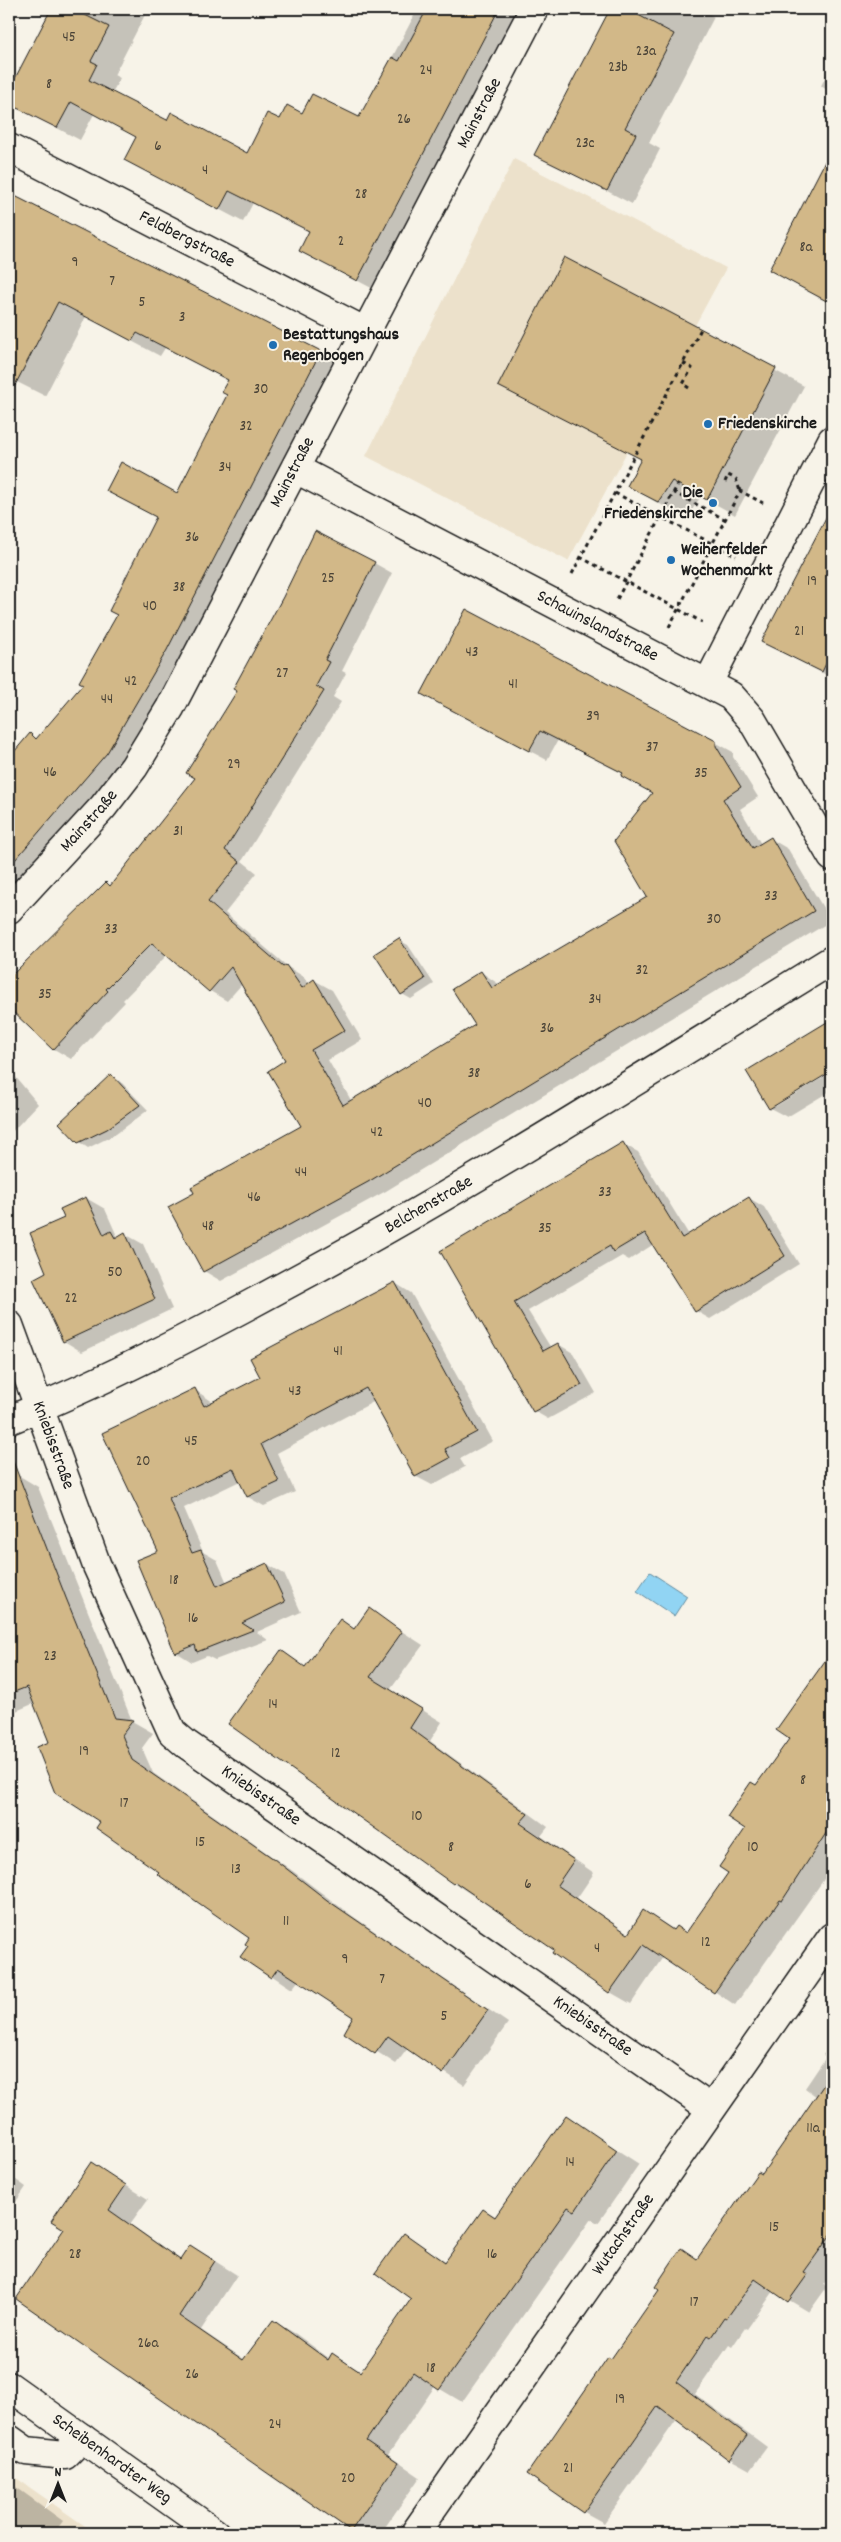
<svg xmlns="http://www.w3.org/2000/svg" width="841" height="2542" font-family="Dekko,sans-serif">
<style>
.built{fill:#ece1cb}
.water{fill:#91d4f3;stroke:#628a9d}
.shadow{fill:#0003}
.building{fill:#d2b888;stroke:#1c1c1c}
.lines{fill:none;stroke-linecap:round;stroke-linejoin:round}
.minor-casing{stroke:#1c1c1c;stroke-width:31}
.path{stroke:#1c1c1c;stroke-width:3;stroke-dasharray:4 4;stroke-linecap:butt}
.minor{stroke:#f7f3e8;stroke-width:28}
.poi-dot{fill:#1f6fb2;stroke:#f7f3e8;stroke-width:2}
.labels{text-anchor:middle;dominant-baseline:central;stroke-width:4;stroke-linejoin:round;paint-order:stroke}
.number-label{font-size:15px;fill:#4a4337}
.street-label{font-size:18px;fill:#1c1c1c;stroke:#f7f3e8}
.poi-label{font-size:18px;font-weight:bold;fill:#1c1c1c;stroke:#f7f3e8;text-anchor:start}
</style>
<rect width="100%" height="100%" fill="#f7f3e8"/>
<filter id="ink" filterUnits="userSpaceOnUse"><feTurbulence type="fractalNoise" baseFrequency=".02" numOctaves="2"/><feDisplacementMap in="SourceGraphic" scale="10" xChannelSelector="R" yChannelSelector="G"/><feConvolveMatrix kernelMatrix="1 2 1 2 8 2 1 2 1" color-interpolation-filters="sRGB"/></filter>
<g filter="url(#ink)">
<path class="built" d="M514 159 726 268 568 561 366 456Z
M9 2473 32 2489 95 2533H9Z"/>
<path class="water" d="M650 1572 687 1596 674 1616 637 1591Z"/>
<path class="shadow" d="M52 9H148L114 75 120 78 112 93 168 122 247 154 280 121 303 115 360 119 416 12 410 9H529L381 293 324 263 310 232 253 203 243 222 126 160 137 137 94 114 80 140 9 103V92Z
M612 9H707L705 11 714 17 649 143 660 149 632 204 536 154Z
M832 63V93L821 86Z
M832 150V304L770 270Z
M9 194 348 368 194 666 9 911V759L30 735 38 739 85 684 228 395 229 380 165 348 160 356 86 317 45 396 9 378Z
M565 259 804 386 735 515 701 496 687 518 656 502 628 485 642 460 500 385Z
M832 509V678L763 641Z
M374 563 392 573 342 671 346 673 333 697 341 702 242 861 257 873 225 913 288 967 304 977 309 984 314 980 332 990 362 1040 328 1060 352 1102 476 1026 481 972 500 985 649 897 654 793 624 774 558 740 547 760 440 704 715 742 733 752V757L758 797 740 809 761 844 771 839 788 849 831 921 386 1191 221 1281 204 1271 195 1194 303 1127 287 1061 242 984 227 1001 210 991 168 954 123 1000 125 1002 71 1059 54 1049 9 1007V980L106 883 111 886Z
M399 940 408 945 434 984 411 999 402 994Z
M832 1021V1069L776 1103V1106L832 1072V1090L787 1117 770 1108 748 1071Z
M9 1069 38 1104 9 1135Z
M111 1076 120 1081 148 1110 116 1134 88 1148 79 1142Z
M623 1144 638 1152 689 1235 749 1198 764 1207 799 1264 710 1319 696 1311 654 1244 629 1260 622 1256 528 1311 551 1348 558 1344 573 1353 596 1393 548 1419 534 1411 442 1252Z
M86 1198 105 1209 117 1236 125 1234 143 1244 172 1309 82 1352 64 1341 48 1273 66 1218Z
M395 1283 411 1293 493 1441 460 1459 465 1467 432 1485 415 1476 375 1401 277 1453 295 1492 264 1506 248 1497 240 1481 184 1508 203 1552 217 1560 227 1583 267 1564 284 1574 301 1612 257 1632 268 1640 215 1660 207 1656 192 1662 176 1652 160 1552 104 1433 195 1390 213 1402 262 1378Z
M18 1475 38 1487 132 1721 153 1733 142 1748 153 1773 294 1872 348 1913 508 2023 464 2085 408 2048 396 2064 346 2032 354 2016 299 1980 292 1989 242 1956 249 1946 251 1938 160 1871 51 1743 35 1703 9 1714V1635L13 1634 9 1625V1478Z
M369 1610 423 1645 390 1690 442 1722 430 1741 548 1827 541 1836 594 1873 577 1898 629 1934 644 1911 674 1930 676 1927 687 1934 730 1873 747 1828 756 1786 791 1739 778 1730 832 1653V1868L735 2005 663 1957 631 2004 610 1992 556 1950 454 1883 281 1652 306 1667 340 1621 354 1629Z
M832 2043V2273L824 2284 827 2287 809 2312 774 2291 747 2329 745 2328 732 2347 729 2345 695 2394 767 2447 750 2470 730 2459 677 2419 604 2523 584 2512 612 2360 661 2289 682 2250 698 2259 762 2176 817 2097 805 2088 826 2057 823 2055Z
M566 2117 639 2164 598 2223 591 2219 462 2402 435 2386 388 2455 420 2477 381 2533H358L351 2530 66 2229 91 2164 148 2199 130 2224 181 2260 191 2246 237 2275 201 2330 245 2360 273 2321 296 2334 330 2359 333 2355 362 2372 413 2299 404 2235 447 2262 484 2210 496 2217Z
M9 2175 26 2187 9 2212Z
M9 2482 63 2521 54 2533H9Z"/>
<path class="building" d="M51 9H73L109 27 91 61 97 64 89 80 167 120 171 112 247 153 267 113 280 119 287 105 302 113 312 94 359 117 392 57 399 61 427 9H499L357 281 299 251 309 231 229 191 219 210 124 160 136 137 71 102 57 128 9 104V90Z
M610 9H627L674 34 625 128 636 134 607 191 534 155Z
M832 148V304L769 270Z
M9 193 321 351 167 650 107 753 9 867V758L30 733 36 739 83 684 79 682 117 615 109 611 156 517 106 491 121 462 177 493 227 395 221 392 228 380 137 333 132 341 58 302 9 397Z
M564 257 776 368 707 500 672 481 658 502 627 486 641 459 498 386Z
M832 506V651L822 672 761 642Z
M315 531 375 562 325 660 329 662 316 686 324 691 225 850 240 862 208 902 283 967 286 965 302 988 314 979 345 1030 311 1050 343 1105 475 1025 452 989 481 971 492 988 647 897 614 841 652 793 621 776 623 773 540 731 529 751 421 694 466 609 716 741V746L741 787 723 799 753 848 771 837 814 911 368 1182 203 1272 168 1207 194 1193 191 1187 301 1126 268 1071 285 1060 231 967 209 992 152 943 106 989 108 991 53 1050 9 1008V978L106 882 110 886 195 778 186 773 237 691 233 689 283 597Z
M399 938 425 979 401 995 374 954Z
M832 1019V1071L769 1109 746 1071Z
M111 1074 140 1105 107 1129 78 1143 59 1123Z
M623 1142 682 1238 749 1197 785 1256 695 1312 645 1233 613 1252 610 1246 514 1302 543 1351 558 1343 582 1385 533 1412 440 1251Z
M86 1197 104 1235 111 1231 115 1238 125 1232 155 1299 63 1342 33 1279 46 1272 30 1233 64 1218 60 1209Z
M395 1282 477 1432 445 1449 450 1458 415 1477 366 1388 261 1444 279 1482 247 1497 233 1468 169 1498 192 1553 201 1550 217 1586 267 1563 285 1602 242 1623 253 1630 197 1652 195 1645 175 1653 136 1560 158 1551 102 1433 195 1388 204 1406 260 1377 250 1358Z
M11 1456 66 1598 115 1718 133 1720 122 1735 132 1760 274 1859 327 1900 488 2010 443 2074 388 2036 375 2054 344 2033 353 2017 278 1968 271 1978 240 1957 248 1946 245 1944 249 1938 157 1874 159 1872 96 1828 100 1822 55 1793 37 1747 49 1742 27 1687 9 1694V1457Z
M369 1608 402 1632 370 1677 422 1709 410 1728 528 1814 520 1823 574 1860 557 1885 628 1934 643 1910 673 1930 676 1926 686 1933 728 1873 719 1867 745 1829 727 1817 751 1782 756 1785 789 1739 776 1730 832 1651V1824L782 1901 780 1900 714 1993 643 1945 609 1993 552 1953 554 1950 455 1882 453 1884 228 1724 281 1650 305 1667 340 1619 354 1629Z
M832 2073V2233L804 2272 808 2274 788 2302 755 2279 726 2319 724 2318 711 2337 708 2335 676 2382 747 2435 729 2460 658 2406 583 2513 527 2474 608 2357 611 2359 659 2290 655 2287 681 2248 697 2259 758 2172 762 2174Z
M566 2115 617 2150 575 2211 568 2207 439 2390 413 2372 366 2441 398 2463 351 2531 16 2299 64 2229 51 2221 91 2162 126 2185 109 2210 180 2260 190 2245 215 2261 179 2316 243 2360 273 2320 328 2360 332 2353 360 2372 411 2299 375 2273 404 2233 445 2262 483 2209 495 2217Z"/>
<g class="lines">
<defs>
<g id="minor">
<path id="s1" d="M9 148 366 332"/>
<path id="s2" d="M296 469 731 696 752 720 832 857"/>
<path d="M708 683 832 440"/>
<path id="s3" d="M9 909 103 807 134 767 170 708 534 9"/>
<path id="s4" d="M9 1325 97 1566 172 1732 186 1744 710 2108"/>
<path id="s5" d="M9 1420C104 1382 196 1334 286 1285 473 1185 652 1070 832 960"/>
<path id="s6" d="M9 2386 215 2533"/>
<path d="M9 2439 26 2451 65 2455 82 2438"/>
<path id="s7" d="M415 2533 832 1937"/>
</g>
</defs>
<use href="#minor" class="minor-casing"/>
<path class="path" d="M683 363 692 368 683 384 689 388
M725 482 728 475 736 479 740 491
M673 492 726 520
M615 493 736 556
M580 557 702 622
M572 574 701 329
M617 599 678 484
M669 627 740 491 763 503"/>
<use href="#minor" class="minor"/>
</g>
</g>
<g class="poi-dot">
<circle cx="273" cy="345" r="5"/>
<circle cx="708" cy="424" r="5"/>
<circle cx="713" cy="503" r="5"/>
<circle cx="671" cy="560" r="5"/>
</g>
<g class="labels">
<g class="number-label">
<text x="69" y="38">45</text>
<text x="646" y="52">23a</text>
<text x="618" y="68">23b</text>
<text x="426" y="71">24</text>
<text x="49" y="85">8</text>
<text x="404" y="120">26</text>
<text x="585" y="144">23c</text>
<text x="158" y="147">6</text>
<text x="205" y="171">4</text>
<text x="361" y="195">28</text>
<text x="341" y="242">2</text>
<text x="806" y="248">8a</text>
<text x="75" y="263">9</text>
<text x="112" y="282">7</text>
<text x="142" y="303">5</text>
<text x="182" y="318">3</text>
<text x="261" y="390">30</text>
<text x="246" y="427">32</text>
<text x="225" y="468">34</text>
<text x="192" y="538">36</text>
<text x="328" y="579">25</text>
<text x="812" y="582">19</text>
<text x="179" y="588">38</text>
<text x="150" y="607">40</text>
<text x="799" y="632">21</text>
<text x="472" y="653">43</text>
<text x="282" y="674">27</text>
<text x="131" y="682">42</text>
<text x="513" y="685">41</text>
<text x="107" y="700">44</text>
<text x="593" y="717">39</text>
<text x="652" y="748">37</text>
<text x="234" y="765">29</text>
<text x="50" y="773">46</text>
<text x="701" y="774">35</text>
<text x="178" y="832">31</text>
<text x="771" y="897">33</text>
<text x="714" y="920">30</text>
<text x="111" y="930">33</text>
<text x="642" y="971">32</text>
<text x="45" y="995">35</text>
<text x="595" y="1000">34</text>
<text x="547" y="1029">36</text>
<text x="474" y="1074">38</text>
<text x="425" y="1104">40</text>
<text x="377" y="1133">42</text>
<text x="301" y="1173">44</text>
<text x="605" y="1193">33</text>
<text x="254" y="1198">46</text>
<text x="208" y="1227">48</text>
<text x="545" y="1229">35</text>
<text x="115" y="1273">50</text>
<text x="71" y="1299">22</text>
<text x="338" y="1352">41</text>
<text x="295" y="1392">43</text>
<text x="191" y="1442">45</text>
<text x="143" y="1462">20</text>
<text x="174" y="1581">18</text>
<text x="193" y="1619">16</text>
<text x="50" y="1657">23</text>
<text x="273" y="1705">14</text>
<text x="84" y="1752">19</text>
<text x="336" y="1754">12</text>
<text x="803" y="1781">8</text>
<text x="124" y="1804">17</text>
<text x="417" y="1817">10</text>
<text x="200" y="1843">15</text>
<text x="451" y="1848">8</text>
<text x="753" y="1848">10</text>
<text x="236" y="1870">13</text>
<text x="528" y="1885">6</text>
<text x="286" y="1922">11</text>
<text x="706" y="1943">12</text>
<text x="597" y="1949">4</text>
<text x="345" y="1960">9</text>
<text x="382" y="1980">7</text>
<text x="444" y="2017">5</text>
<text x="813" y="2129">11a</text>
<text x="570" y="2163">14</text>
<text x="774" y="2228">15</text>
<text x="75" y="2255">28</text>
<text x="492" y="2255">16</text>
<text x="694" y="2303">17</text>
<text x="148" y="2344">26a</text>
<text x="431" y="2369">18</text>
<text x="192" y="2375">26</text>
<text x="620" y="2400">19</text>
<text x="275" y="2425">24</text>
<text x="568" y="2469">21</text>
<text x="348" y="2479">20</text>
</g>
<g class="street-label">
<text stroke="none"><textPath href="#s3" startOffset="929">Mainstraße</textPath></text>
<text stroke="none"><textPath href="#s1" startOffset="200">Feldbergstraße</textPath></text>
<text stroke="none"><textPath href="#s3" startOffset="524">Mainstraße</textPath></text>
<text stroke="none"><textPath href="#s2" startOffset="340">Schauinslandstraße</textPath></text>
<text stroke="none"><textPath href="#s3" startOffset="119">Mainstraße</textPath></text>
<text stroke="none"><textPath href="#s5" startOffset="472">Belchenstraße</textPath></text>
<text stroke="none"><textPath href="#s4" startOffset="128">Kniebisstraße</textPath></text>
<text stroke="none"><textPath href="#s4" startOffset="548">Kniebisstraße</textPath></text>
<text stroke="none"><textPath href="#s4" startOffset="952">Kniebisstraße</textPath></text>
<text stroke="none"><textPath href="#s7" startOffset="364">Wutachstraße</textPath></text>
<text stroke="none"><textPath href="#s6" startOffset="126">Scheibenhardter Weg</textPath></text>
</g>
<g class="poi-label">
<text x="283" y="335">Bestattungshaus<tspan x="283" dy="21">Regenbogen</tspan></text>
<text x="718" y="424">Friedenskirche</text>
<text x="703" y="493" text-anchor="end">Die<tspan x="703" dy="21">Friedenskirche</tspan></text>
<text x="681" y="550">Weiherfelder<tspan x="681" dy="21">Wochenmarkt</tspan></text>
</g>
</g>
<rect width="841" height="2542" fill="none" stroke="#f7f3e8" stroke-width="30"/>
<rect x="15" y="15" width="811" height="2512" fill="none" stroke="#1c1c1c" stroke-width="2" filter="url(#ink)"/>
<g transform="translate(58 2484)" stroke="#f7f3e8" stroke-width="4" paint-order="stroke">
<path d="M0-4L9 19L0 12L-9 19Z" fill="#1c1c1c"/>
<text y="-8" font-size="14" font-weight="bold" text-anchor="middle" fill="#1c1c1c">N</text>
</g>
</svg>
